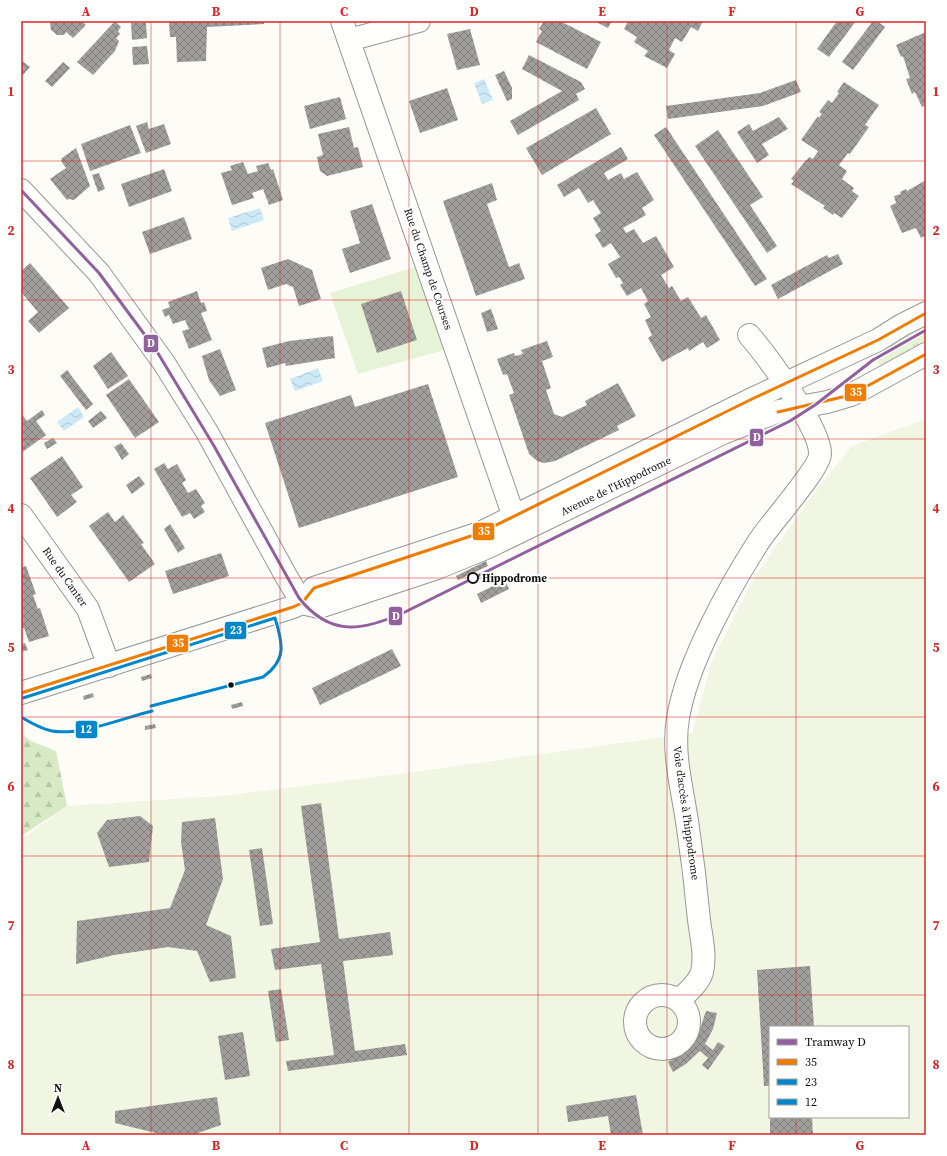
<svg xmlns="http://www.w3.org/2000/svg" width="947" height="1156" font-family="'Source Serif 4',serif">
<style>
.grass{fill:url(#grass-tufts)}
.forest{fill:url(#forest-firs)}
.garden{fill:#e7f3d7}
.pitch{fill:#f0f6e1;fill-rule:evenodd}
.water{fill:url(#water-waves)}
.building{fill:url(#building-cross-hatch)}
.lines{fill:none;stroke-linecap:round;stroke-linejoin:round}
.minor-casing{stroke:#979795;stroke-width:24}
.tertiary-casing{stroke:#979795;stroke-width:24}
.minor{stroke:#fffffe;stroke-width:22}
.tertiary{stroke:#fffffe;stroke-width:22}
.bus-1-casing{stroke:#fff;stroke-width:6}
.bus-2-casing{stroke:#fff;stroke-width:6}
.bus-3-casing{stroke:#fff;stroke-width:6}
.bus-1{stroke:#ee7d00;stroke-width:3}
.bus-2{stroke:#0086cb;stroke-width:3}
.bus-3{stroke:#0086cb;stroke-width:3}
.tram-1-casing{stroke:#fff;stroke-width:6}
.tram-1{stroke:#91619d;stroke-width:3}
.grid{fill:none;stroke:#d62828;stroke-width:1;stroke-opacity:0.55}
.stop-dot{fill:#fff;stroke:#111;stroke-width:2}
.bus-dot{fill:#111;stroke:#fff;stroke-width:1.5}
.labels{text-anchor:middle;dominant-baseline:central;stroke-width:4;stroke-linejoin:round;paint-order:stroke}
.street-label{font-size:11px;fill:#111;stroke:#fff}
.stop-label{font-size:11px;font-weight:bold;fill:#111;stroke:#fff;text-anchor:start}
.line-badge{stroke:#fff;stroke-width:1.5}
.badge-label{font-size:11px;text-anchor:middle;font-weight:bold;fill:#fff}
.neatline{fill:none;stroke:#d62828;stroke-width:1.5}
.grid-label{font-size:13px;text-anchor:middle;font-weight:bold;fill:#d62828}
</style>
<defs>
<pattern id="grass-tufts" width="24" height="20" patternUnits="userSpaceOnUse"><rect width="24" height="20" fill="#e7f3d7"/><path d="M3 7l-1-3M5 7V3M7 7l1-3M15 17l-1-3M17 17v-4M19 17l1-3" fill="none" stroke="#c5cfb8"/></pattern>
<pattern id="forest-firs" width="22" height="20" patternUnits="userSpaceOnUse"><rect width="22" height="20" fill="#d8eac5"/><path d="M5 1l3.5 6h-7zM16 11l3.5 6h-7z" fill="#b8c8a8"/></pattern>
<pattern id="water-waves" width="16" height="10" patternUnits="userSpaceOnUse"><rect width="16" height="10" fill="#cde8f7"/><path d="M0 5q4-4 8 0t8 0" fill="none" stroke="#afc6d3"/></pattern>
<pattern id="building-cross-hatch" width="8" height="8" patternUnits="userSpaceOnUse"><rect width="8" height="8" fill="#a19f9c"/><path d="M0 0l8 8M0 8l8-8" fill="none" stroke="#82807e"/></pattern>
</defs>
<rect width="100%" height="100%" fill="#fdfcf7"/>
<path class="grass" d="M926 325V345L883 370 874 355Z"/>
<path class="forest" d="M21 734 31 741 56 751 67 806 21 836Z"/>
<path class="garden" d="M415 267 444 350 358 374 330 293Z"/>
<path class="pitch" d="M926 419V1135H21V840L67 806 222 796 407 773 692 733 712 661 753 580 811 497 852 446ZM770 1027H908V1117H770Z"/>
<path class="water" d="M484 79 493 100 482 104 474 83Z
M260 208 264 220 232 231 228 218Z
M318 368 323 381 295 391 290 379Z
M78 407 84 417 64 431 57 422Z"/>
<path class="building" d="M52 21H82L86 25 73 38 66 32 64 35H57L51 30 50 23Z
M115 21 121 27 118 31 120 34 116 38 119 41 115 51 93 75 77 62Z
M264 21V24L207 27 206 61 177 62 176 37H170L169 22Z
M544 21H560L601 42 587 69 536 42 542 31 539 29Z
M594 21H612L608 28Z
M628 21H703L698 31 691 27 682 42 675 38 669 50 675 54 667 68 644 56 648 51 634 42 637 37 624 29Z
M837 21H856L829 57 817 49Z
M873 21H877L885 27 853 70 842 62Z
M131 23H146L147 38 132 40Z
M470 29 480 65 457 70 447 34Z
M926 32V105L922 107 915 92 912 94 906 79 910 78 903 56 901 57 896 45Z
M147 46 149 64 133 65 132 47Z
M529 55 581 82 585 89 576 94 579 100 518 135 510 121 562 91 522 69Z
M21 60 30 67 21 77Z
M63 62 70 68 52 87 45 81Z
M504 71 512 88V99L507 101 495 75Z
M796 80 801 92 763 106 668 119 666 106 760 93Z
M844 82 879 105 865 125 869 127 850 154 848 153 839 165 847 171 842 179 854 188 852 191 859 196 842 218 834 213 833 215 823 208 825 206 791 184 794 181 791 179 806 160H807L809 157 813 159 818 151 801 140 818 116 819 118 822 114 819 112 828 100 832 103 839 93 837 92Z
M447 88 458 120 420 133 409 101Z
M340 97 346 119 310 129 304 106Z
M596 108 611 134 542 175 526 148Z
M779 117 788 129 762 144 769 155 757 163 737 132 749 124 753 131Z
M147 122 149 129 164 124 171 144 146 153 136 126Z
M130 125 141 153 90 171 81 144Z
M349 127 354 148 358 147 363 167 327 176 320 171 317 157 323 155 318 134Z
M666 127 767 279 755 286 654 135Z
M718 130 763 197 750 205 777 246 767 253 695 146Z
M621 147 628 159 604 173 608 180 621 173 624 179 637 172 654 200 642 208 646 215 623 228 626 233 634 229 643 243 656 236 674 267 661 275 669 288 672 286 681 301 688 297 701 318 706 315 720 340 707 348 703 342 689 351 688 348 662 362 648 338 652 335 645 320 651 317 644 304 648 301 641 288 627 296 620 285 623 283 619 277 616 278 608 264 620 257 611 243 603 248 595 235 601 231 593 218 601 213 593 200 588 203 579 188 564 197 557 185Z
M76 148 90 186 74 200 69 199 67 200 50 179 66 168 61 161 62 158Z
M243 162 248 174 258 171 256 166 268 163 271 170 273 169 283 200 269 205 263 189 252 193 254 198 232 205 221 173 232 170 230 166Z
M164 169 172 191 129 207 121 184Z
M99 173 105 189 98 192 92 175Z
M926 180V235L921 238 916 228 902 233 890 206 896 203 894 196 901 194 900 192 906 189 907 191Z
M492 183 497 200 487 204 509 267 519 263 525 279 476 296 443 201Z
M372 204 391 259 350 273 342 249 360 243 350 211Z
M184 217 192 239 150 254 142 232Z
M838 254 843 264 778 299 771 285 827 255 829 258Z
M288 259 312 270 321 299 299 306 293 287 286 284 268 290 261 268Z
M30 263 69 308 39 333 28 321 38 312 21 292V271Z
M197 291 201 303 204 302 207 311 201 313 212 340 189 349 182 331 189 329 185 320 173 324 169 315 165 317 162 310 170 307 168 302Z
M401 291 417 340 377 353 361 304Z
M491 309 498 329 487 332 481 313Z
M333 336 335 358 286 366 285 363 267 368 262 348 289 341Z
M547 341 553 357 542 361 551 388 546 390 554 414 562 417 587 405 585 401 618 383 636 416 617 426 619 430 555 461 544 463 537 461 529 454 509 395 514 393 507 374 503 375 497 359 514 353 515 356 523 354 521 350Z
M220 349 236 390 220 396 209 380 202 356Z
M111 352 128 376 108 389 93 366Z
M67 370 93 404 86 410 60 376Z
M129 379 159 422 135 438 106 395Z
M428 384 458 477 299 528 265 423 351 395 355 407Z
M42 410 45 415 36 421 46 435 21 453V413L27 421Z
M101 411 107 418 93 428 88 421Z
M53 438 57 443 47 449 44 443Z
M121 443 129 454 122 460 114 447Z
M62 456 83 487 71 495 77 502 57 517 30 478Z
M164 463 168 469 177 464 186 480 182 483 188 493 196 489 205 503 201 506 205 512 194 519 190 513 182 517 154 469Z
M139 476 145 484 132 494 126 485Z
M108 512 115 522 123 515 144 543 141 544 155 564 129 582 89 526Z
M170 524 185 548 178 553 164 529Z
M221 553 229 576 173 594 165 571Z
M486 561 488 566 458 580 456 576Z
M26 566 36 594 33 595 38 609 40 608 49 636 29 642 24 628H21V568Z
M505 580 509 589 481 603 477 594Z
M25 643 28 650 21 652V644Z
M392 649 401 666 320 705 312 688Z
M151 674 152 678 142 681 141 677Z
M93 693 94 697 84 700 83 696Z
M242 702 243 706 232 709 231 705Z
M155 724 156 728 145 730V726Z
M321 803 339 939 390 932 393 955 343 961 355 1051 405 1044 407 1055 288 1071 286 1061 334 1055 321 964 275 970 271 949 320 942 301 806Z
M140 816 153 826 149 862 109 867 97 833 107 820Z
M215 818 223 879 206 925 231 936 236 978 210 982 197 951 168 947 114 955 76 964 77 921 170 908 185 870 181 842 182 822Z
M262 848 273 924 260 926 249 850Z
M810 966 814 1027H770V1086H764L757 970Z
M281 989 289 1040 276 1042 268 991Z
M706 1011 717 1013 713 1029 705 1044 713 1050 718 1042 725 1046 708 1070 702 1065 708 1058 700 1051 686 1064 673 1072 668 1062 678 1055 692 1042 700 1029Z
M243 1032 250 1076 225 1080 218 1036Z
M636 1095 643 1135H611L608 1116 568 1122 566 1106Z
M217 1097 221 1125 192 1135H164L115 1123V1111Z
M770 1117H812L813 1135H770Z"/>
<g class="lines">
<defs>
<path id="minor" d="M342 21 514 517V523L506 530
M349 40 419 21
M21 190 99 273 164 363 207 432 286 576 302 603
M21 515 88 609 109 666
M635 1022a27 27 0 1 1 54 0a27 27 0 1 1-54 0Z
M679 1000C687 993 699 983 702 972 706 955 701 936 699 920 696 887 692 854 687 821 682 788 672 752 678 718 687 663 729 588 759 541 770 524 820 468 820 454 821 429 767 356 749 335"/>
<path id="tertiary" d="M302 603 319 607 437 568 486 548 723 433 779 411 827 402 851 395 926 354
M21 693 293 607 302 603 314 588 480 533 752 399 878 340 902 325 926 313"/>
</defs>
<use href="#minor" class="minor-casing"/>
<use href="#tertiary" class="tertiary-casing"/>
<use href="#minor" class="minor"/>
<use href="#tertiary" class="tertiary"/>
<defs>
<path id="bus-1" d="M778 412 851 395 926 354
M21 693 293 607 302 603 314 588 480 533 752 399 878 340 926 313"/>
<path id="bus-2" d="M23 698 275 618C283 644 287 660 263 677L151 706"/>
<path id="bus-3" d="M21 717C31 723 41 729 52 731 81 736 123 718 152 711"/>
</defs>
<use href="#bus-1" class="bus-1-casing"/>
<use href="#bus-2" class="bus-2-casing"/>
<use href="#bus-3" class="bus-3-casing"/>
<use href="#bus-1" class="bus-1"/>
<use href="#bus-2" class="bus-2"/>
<use href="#bus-3" class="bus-3"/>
<defs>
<path id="tram-1" d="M21 190 99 273 156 350 214 446 299 598C330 637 362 631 403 613L790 421 815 405 873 360 926 330"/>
</defs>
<use href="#tram-1" class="tram-1-casing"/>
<use href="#tram-1" class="tram-1"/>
</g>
<path class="grid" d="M151 21V1135M280 21V1135M409 21V1135M538 21V1135M667 21V1135M796 21V1027M21 161H926M21 300H926M21 439H926M21 578H926M21 717H926M21 856H926M21 995H926M796 1117V1135"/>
<circle class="stop-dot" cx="473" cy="578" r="5"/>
<circle class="bus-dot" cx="231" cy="685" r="3.5"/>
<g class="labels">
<g class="street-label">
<text transform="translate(428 269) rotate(71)">Rue du Champ de Courses</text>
<text transform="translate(616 486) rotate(-26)">Avenue de l'Hippodrome</text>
<text transform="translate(65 577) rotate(55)">Rue du Canter</text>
<text transform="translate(686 813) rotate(82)">Voie d'accès à l'hippodrome</text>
</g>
<g class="stop-label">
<text x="482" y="578">Hippodrome</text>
</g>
</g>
<g class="line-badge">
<rect x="143" y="334" width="16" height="19" rx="4" fill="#91619d"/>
<rect x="844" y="383" width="23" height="19" rx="4" fill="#ee7d00"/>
<rect x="749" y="428" width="15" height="19" rx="4" fill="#91619d"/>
<rect x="472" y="522" width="23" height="19" rx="4" fill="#ee7d00"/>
<rect x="388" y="606" width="15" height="20" rx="4" fill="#91619d"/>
<rect x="224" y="621" width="23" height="19" rx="4" fill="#0086cb"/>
<rect x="166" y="634" width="23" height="19" rx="4" fill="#ee7d00"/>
<rect x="75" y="720" width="23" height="19" rx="4" fill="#0086cb"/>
</g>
<g class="badge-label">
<text x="151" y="347">D</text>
<text x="856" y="396">35</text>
<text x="757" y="441">D</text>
<text x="484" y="535">35</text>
<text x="396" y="620">D</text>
<text x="236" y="634">23</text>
<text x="178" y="647">35</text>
<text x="86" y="733">12</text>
</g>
<rect width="947" height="1156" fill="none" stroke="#ffffff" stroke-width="44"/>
<rect x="769" y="1026" width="140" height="92" fill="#ffffff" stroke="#a0a0a0"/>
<rect x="777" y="1039" width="20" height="6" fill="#91619d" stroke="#a0a0a0"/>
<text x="805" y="1046" font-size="12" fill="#111111">Tramway D</text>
<rect x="777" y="1059" width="20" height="6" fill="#ee7d00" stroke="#a0a0a0"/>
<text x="805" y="1066" font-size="12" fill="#111111">35</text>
<rect x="777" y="1079" width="20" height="6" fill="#0086cb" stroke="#a0a0a0"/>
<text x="805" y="1086" font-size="12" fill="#111111">23</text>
<rect x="777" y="1099" width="20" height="6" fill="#0086cb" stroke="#a0a0a0"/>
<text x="805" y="1106" font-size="12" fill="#111111">12</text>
<g transform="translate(58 1098)" stroke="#ffffff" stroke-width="3" paint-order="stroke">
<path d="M0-3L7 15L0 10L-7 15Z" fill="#111111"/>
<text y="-6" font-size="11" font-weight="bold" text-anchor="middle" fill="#111111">N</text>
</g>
<rect x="22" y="22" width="903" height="1112" class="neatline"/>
<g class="grid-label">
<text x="86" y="16">A</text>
<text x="216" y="16">B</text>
<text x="344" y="16">C</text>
<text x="474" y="16">D</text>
<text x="602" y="16">E</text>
<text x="732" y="16">F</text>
<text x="860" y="16">G</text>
<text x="11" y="96">1</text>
<text x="936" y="96">1</text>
<text x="11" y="235">2</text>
<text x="936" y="235">2</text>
<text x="11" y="374">3</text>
<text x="936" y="374">3</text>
<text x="11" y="513">4</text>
<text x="936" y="513">4</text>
<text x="11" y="652">5</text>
<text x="936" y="652">5</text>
<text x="11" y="791">6</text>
<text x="936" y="791">6</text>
<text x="11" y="930">7</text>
<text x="936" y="930">7</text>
<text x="11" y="1069">8</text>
<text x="936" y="1069">8</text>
<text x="86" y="1150">A</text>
<text x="216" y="1150">B</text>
<text x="344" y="1150">C</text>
<text x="474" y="1150">D</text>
<text x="602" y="1150">E</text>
<text x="732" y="1150">F</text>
<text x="860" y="1150">G</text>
</g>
</svg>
